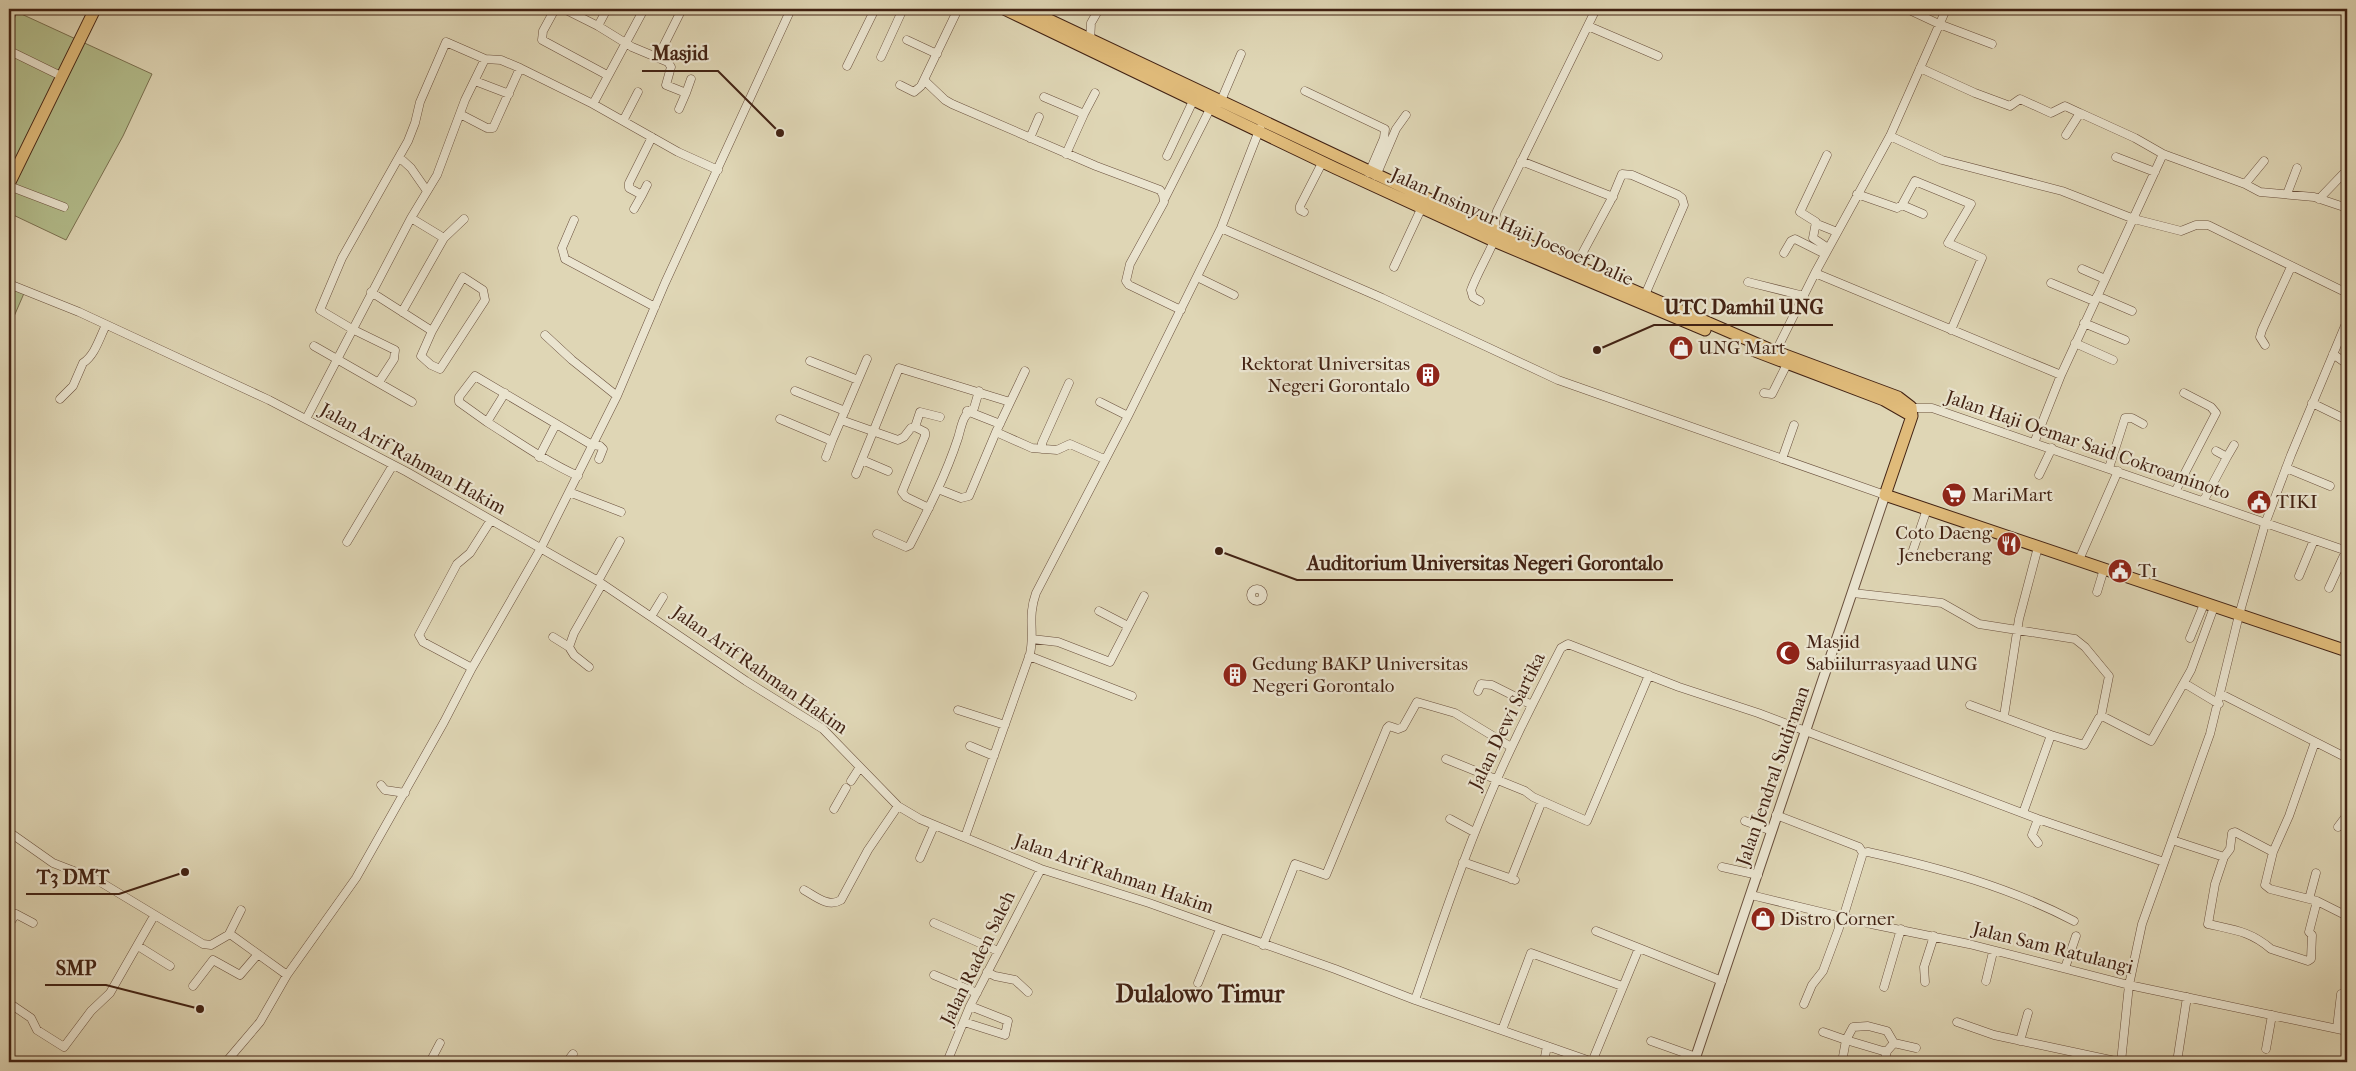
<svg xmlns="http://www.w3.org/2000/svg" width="2356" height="1071" font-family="'IM FELL French Canon',serif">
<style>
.green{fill:#b3bd8c;stroke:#7a7050}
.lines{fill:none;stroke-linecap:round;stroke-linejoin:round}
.minor-casing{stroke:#694f3c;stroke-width:9}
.tertiary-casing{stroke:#694f3c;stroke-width:11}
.primary-casing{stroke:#422213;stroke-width:13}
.minor{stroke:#eae4cf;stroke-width:8}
.tertiary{stroke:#eae4cf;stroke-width:9}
.primary{stroke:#e0bb7a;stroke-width:11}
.labels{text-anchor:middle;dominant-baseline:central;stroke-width:4.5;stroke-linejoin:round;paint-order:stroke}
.street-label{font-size:19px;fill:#422213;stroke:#eae4cf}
.poi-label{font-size:19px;fill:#422213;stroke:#eae4cf;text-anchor:start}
.district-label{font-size:24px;font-weight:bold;fill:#422213;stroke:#eae4cf}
.leader{fill:none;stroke:#422213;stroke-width:2}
.callout-dot{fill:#422213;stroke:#eae4cf;stroke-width:2}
.callout-label{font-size:20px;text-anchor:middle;font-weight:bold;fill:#422213;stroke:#eae4cf;stroke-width:4.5;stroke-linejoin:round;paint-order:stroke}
</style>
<rect width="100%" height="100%" fill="#dfd6b5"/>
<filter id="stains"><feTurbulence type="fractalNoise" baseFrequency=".004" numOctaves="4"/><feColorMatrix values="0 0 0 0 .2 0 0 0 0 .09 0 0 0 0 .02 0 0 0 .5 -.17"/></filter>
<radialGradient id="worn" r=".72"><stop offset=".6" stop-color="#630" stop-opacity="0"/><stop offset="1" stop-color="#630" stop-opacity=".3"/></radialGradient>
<path class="green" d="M17 12 152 74 123 136 66 240 9 213V31Z
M9 285 25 291 9 328Z"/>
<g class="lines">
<defs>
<path id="minor" d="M555 9 543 31 542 40 607 75
M564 9 598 26 632 47 668 62 671 67 666 85 686 93 679 109
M1907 9 1939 24 1992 44
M598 26 607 9
M1588 26 1658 56
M907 40 937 54
M1090 42 1091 23 1099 9
M14 53 61 76
M658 57 682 9
M881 57 903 9
M847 66 875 9
M1920 68 1975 93 2010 106 2020 99 2051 113 2065 106 2080 113
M475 81 509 94
M925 81 945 100 952 104 1096 166 1160 190 1163 195 1164 202 1130 264 1126 281 1129 285 1181 310
M900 85 914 92 921 86 958 9
M1305 91 1385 129 1384 138 1369 173
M686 93 691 79
M1044 97 1084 114 1066 154
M1220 103 1241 54
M593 104 644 9
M460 114 487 128H493L520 68 593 104 678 152 718 170
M1084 114 1095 93
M623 121 638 92
M2066 135 2080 113 2135 138 2163 154 2245 184 2260 192 2314 197 2347 208
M1890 136 1942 160 2062 191 2134 219 2181 231 2196 225H2208L2347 293
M1030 138 1039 117
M1827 155 1800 212 1816 222 1813 238 1828 248
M1167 156 1193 101
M399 157 411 168 427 191
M2116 157 2155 172
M1521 161 1613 197
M1376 176 1396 129 1406 115
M2245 184 2264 161
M9 186 64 207
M1857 194 1897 208 1902 205 1915 181 1971 204 1948 243 1982 258 1951 330
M2287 194 2297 168
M642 195 647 185
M1165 198 1210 109
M2319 199 2344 173
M1902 205 1923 214
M634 209 642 195 629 188V183L652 137
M1304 212 1300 210V206L1322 163
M574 220 562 248 565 259 655 307
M1817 224 1837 232
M1221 228 1382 298 1558 380 1885 495
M444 238 464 219
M1784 253 1791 241 1795 239 1825 254
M1576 265 1612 198 1622 174 1632 175 1678 195 1682 198 1684 205 1645 295
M1394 267 1422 207
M2082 269 2105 279
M1815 273 2061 375
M1197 277 1234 295
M1748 282 1804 296
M2051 283 2094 301
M9 284 79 312 269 400 407 472 598 581 746 681 823 729 898 806 920 819 1041 869 1149 903 1335 969 1415 1000 1593 1062
M371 292 432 331 463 277 483 290 485 300 440 369 431 365 421 356 432 331
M2097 296 2132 311
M1480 301 1473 297 1471 290C1477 274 1486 259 1493 243 1497 234 1493 221 1497 211L1596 9
M402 312 444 238 411 218
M2084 323 2125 340
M545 335 572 360 617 396
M2075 343 2113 360
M2265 345 2260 337 2262 330 2291 267
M314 346 412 402
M1776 351 1815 273 1890 136 1944 14
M2333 354 2347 364
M810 361 858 380
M1025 371 996 432 1032 448 1057 450 1070 444 1104 459
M379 382 394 359 395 350 352 329 320 310 342 258 408 141 415 123 420 102 446 42 485 59 501 60 520 68
M795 391 845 411
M505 393 487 422C517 441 545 461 578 476
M1764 393 1772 394 1787 364
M60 399 73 386 83 363C95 355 99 339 106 325
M1100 402 1128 416
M2312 403 2347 420
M1909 408H1932L2347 551
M967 411 1000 424
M306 419 411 218 437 175 465 100 485 59
M780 419 832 441 841 420 898 440 904 437 911 428 915 427 920 412 940 417
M841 420 867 359
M487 422 459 402V397L475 376 592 445 600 446 603 449 599 459
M915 427 925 432V436L902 492 906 497 929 508
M2034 443 2061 375 2163 154
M1042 449V443L1069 383
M539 457 556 424
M826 457 832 441
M2227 457 2234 445
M1782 459 1794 425
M862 460 888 471
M2109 468 2125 418H2132L2143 424
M2286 468 2330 486
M856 474 899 368 1010 402
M2039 475 2052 448
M938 489 961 498 969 496 996 432
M2176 490 2216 413 2211 407 2184 393
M569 492 621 512
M2204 500 2227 457 2216 451
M877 534 906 547 910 545C928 510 946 475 958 438 962 425 962 415 974 408L979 391
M347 542 393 465
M1913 550 1927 509
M2079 560 2118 471
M2299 576 2314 540
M598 581 620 541
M2329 588 2346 551
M1251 595a6 6 0 1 1 12 0a6 6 0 1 1-12 0Z
M2097 592 2104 569
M1853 593 1942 603 1979 624 2075 639 2085 647 2109 676 2101 716
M1099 611 1128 626
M652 615 663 597
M553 637 569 647
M2190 638 2204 604
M1032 639 1058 642 1110 662 1144 596
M1029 656 1132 696
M589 667 574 655 569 647 574 633 602 584
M472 668 423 642 419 635 457 564 470 553 491 520
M2184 683 2219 704
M1478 691 1481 684 1492 685 1532 705
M2221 694 2347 758
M1970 705 2051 735 2023 813
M958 710 1005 725
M2004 716 2019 619 2038 547
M2051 735 2084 745 2099 718 2102 716 2151 741 2191 670 2214 607
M2315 742 2289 816 2273 852 2265 885 2270 889 2317 901 2347 916
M970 746 994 756
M1446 759 1525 791 1533 797 1587 821 1649 675
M851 781 860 767
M381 785 385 790 405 793
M834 809 846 788
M1776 815 1859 847 1863 853 1843 918
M1450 819 1474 832
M1745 821 1772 831
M2338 827 2347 815
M9 832 53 863 97 880 203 944 211 945 230 934 287 975
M965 837 1030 654C1035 631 1027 618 1036 593L1128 416 1221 228 1260 128
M2172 840 2224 857 2230 849 2232 833 2235 832 2273 852
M2038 843 2032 835 2038 819
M1863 853 1868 852C1940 868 2009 887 2074 921
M2224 857 2215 884 2208 924C2234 930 2250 931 2271 949L2308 961 2311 959 2312 935 2309 932 2317 901
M920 858 934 826
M1463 862 1515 880
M1722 867 1758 875
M1511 879 1542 801
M804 890C815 896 828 908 841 900L868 850 898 806
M1751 895 1871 924 1969 944 2129 985 2347 1031
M2309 899 2316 873
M934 923 998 951
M9 924 16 914 33 923
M1596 931 1639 948
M229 934 241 910
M1263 945 1295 864 1326 875 1387 728 1389 726 1398 729 1403 727 1417 702 1455 713 1511 747
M138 946 170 966
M2065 968 2076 936
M987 972 995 976 1015 980 1028 992
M934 975 977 993
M1986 981 1993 952
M1925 982 1924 967 1934 936
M1198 983 1220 929
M193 986 213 960 240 975 258 954
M1884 987 1901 929
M1415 1000C1437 936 1458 872 1484 810 1506 755 1534 701 1561 648L1568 644 1679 687 1758 713 2038 819 2164 862
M9 1003 31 1018 37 1030 64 1047 91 1011 110 993 154 916
M1804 1004 1812 985 1823 971 1839 928V916
M964 1022 1005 1035 1008 1021 970 1006
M1957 1022 1994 1035 2120 1062
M2337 1028 2341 994
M1502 1030 1531 953 1622 986
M1823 1032 1846 1040 1853 1027 1868 1026 1887 1031 1894 1043
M1651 1041 1696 1057
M2020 1041 2028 1013
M2266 1049 2272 1015
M226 1062 260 1022 287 975 356 878 444 722 472 668 541 548 617 396 665 283 791 9
M430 1062 440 1043
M567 1062 573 1054
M947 1062 970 1006 1041 869
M1544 1062 1547 1046
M1592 1062 1639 948 1722 981
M1842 1062 1846 1040 1883 1051H1887L1894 1043 1916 1048
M1884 1062 1887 1051
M2121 1062 2129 985 2142 924 2210 734 2239 615 2265 524 2291 455 2347 321
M2177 1062 2187 997"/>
<path id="tertiary" d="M1694 1062 1885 495"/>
<path id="primary" d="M1004 9 1335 168 1494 241 1705 330
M1026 9 1494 230 1769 349 1898 397 1911 407 1912 416 1885 495 2347 651
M9 184 95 9
M1755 351 1884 400 1912 416"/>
</defs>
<use href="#minor" class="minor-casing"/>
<use href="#tertiary" class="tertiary-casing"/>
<use href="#primary" class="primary-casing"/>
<use href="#minor" class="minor"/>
<use href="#tertiary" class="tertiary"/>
<use href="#primary" class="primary"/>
</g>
<defs>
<symbol id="shop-disc" viewBox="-11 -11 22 22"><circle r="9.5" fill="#8f2418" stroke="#eae4cf"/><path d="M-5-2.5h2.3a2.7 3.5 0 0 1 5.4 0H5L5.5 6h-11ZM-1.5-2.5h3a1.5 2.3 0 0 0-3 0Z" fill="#fff"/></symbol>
<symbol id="building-disc" viewBox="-11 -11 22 22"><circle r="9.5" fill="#8f2418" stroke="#eae4cf"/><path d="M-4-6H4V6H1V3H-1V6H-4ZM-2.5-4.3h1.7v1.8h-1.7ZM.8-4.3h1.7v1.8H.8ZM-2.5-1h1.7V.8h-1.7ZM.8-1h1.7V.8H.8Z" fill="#fff"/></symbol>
<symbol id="supermarket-disc" viewBox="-11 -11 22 22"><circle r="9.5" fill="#8f2418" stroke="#eae4cf"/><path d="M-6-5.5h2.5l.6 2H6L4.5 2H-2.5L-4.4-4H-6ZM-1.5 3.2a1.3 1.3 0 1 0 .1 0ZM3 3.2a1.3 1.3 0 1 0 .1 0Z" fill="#fff"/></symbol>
<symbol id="civic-disc" viewBox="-11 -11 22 22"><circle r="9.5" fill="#8f2418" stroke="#eae4cf"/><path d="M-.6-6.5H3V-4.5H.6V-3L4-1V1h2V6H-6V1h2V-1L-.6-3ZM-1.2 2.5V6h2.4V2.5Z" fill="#fff"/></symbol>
<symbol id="restaurant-disc" viewBox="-11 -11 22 22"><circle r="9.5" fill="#8f2418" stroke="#eae4cf"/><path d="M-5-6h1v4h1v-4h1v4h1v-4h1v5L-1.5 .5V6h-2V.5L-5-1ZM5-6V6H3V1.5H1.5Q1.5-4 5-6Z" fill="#fff"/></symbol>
<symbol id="mosque-disc" viewBox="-11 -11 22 22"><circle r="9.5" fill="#8f2418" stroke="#eae4cf"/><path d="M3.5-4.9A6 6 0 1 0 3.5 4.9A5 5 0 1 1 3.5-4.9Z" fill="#fff"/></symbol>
</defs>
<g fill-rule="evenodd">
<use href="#shop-disc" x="1667" y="334" width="28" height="28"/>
<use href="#building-disc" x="1414" y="361" width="28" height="28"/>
<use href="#supermarket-disc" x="1940" y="481" width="28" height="28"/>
<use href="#civic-disc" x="2245" y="488" width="28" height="28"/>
<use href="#restaurant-disc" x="1995" y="530" width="28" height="28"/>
<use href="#civic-disc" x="2106" y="557" width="28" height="28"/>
<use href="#mosque-disc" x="1774" y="639" width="28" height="28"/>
<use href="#building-disc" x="1221" y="661" width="28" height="28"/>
<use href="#shop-disc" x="1749" y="905" width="28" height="28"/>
</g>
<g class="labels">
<g class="street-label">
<text transform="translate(1512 227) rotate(24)">Jalan Insinyur Haji Joesoef Dalie</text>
<text transform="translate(2088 445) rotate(19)">Jalan Haji Oemar Said Cokroaminoto</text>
<text transform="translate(413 459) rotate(29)">Jalan Arif Rahman Hakim</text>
<text transform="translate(760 670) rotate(35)">Jalan Arif Rahman Hakim</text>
<text transform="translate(1507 721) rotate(-64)">Jalan Dewi Sartika</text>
<text transform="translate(1773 776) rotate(-71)">Jalan Jendral Sudirman</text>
<text transform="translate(1114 874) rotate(19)">Jalan Arif Rahman Hakim</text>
<text transform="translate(2053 948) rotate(14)">Jalan Sam Ratulangi</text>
<text transform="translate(978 958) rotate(-64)">Jalan Raden Saleh</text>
</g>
<g class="poi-label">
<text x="1698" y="348">UNG Mart</text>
<text x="1410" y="364" text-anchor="end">Rektorat Universitas<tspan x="1410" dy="22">Negeri Gorontalo</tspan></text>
<text x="1972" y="495">MariMart</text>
<text x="2276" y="502">TIKI</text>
<text x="1992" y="533" text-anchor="end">Coto Daeng<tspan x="1992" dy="22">Jeneberang</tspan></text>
<text x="2138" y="571">T1</text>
<text x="1806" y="642">Masjid<tspan x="1806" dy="22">Sabiilurrasyaad UNG</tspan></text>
<text x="1252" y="664">Gedung BAKP Universitas<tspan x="1252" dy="22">Negeri Gorontalo</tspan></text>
<text x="1780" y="919">Distro Corner</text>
</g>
<g class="district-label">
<text x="1200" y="994">Dulalowo Timur</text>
</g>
</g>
<path class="leader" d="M780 133L718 71H642M1597 350L1654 325H1833M1219 551L1297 580H1673M185 872L119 894H26M200 1009L106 985H45"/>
<g class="callout-dot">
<circle cx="780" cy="133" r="5"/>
<circle cx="1597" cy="350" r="5"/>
<circle cx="1219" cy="551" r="5"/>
<circle cx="185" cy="872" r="5"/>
<circle cx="200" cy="1009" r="5"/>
</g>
<g class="callout-label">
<text x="680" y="60">Masjid</text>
<text x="1744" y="314">UTC Damhil UNG</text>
<text x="1485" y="570">Auditorium Universitas Negeri Gorontalo</text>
<text x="73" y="884">T3 DMT</text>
<text x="76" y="975">SMP</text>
</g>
<rect width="2356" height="1071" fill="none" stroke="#dfd6b5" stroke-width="30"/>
<rect x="10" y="10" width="2336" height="1051" fill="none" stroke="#422213" stroke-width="2.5"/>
<rect x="15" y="15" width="2326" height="1041" fill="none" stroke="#422213"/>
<rect width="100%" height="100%" filter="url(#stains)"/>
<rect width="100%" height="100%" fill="url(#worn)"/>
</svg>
